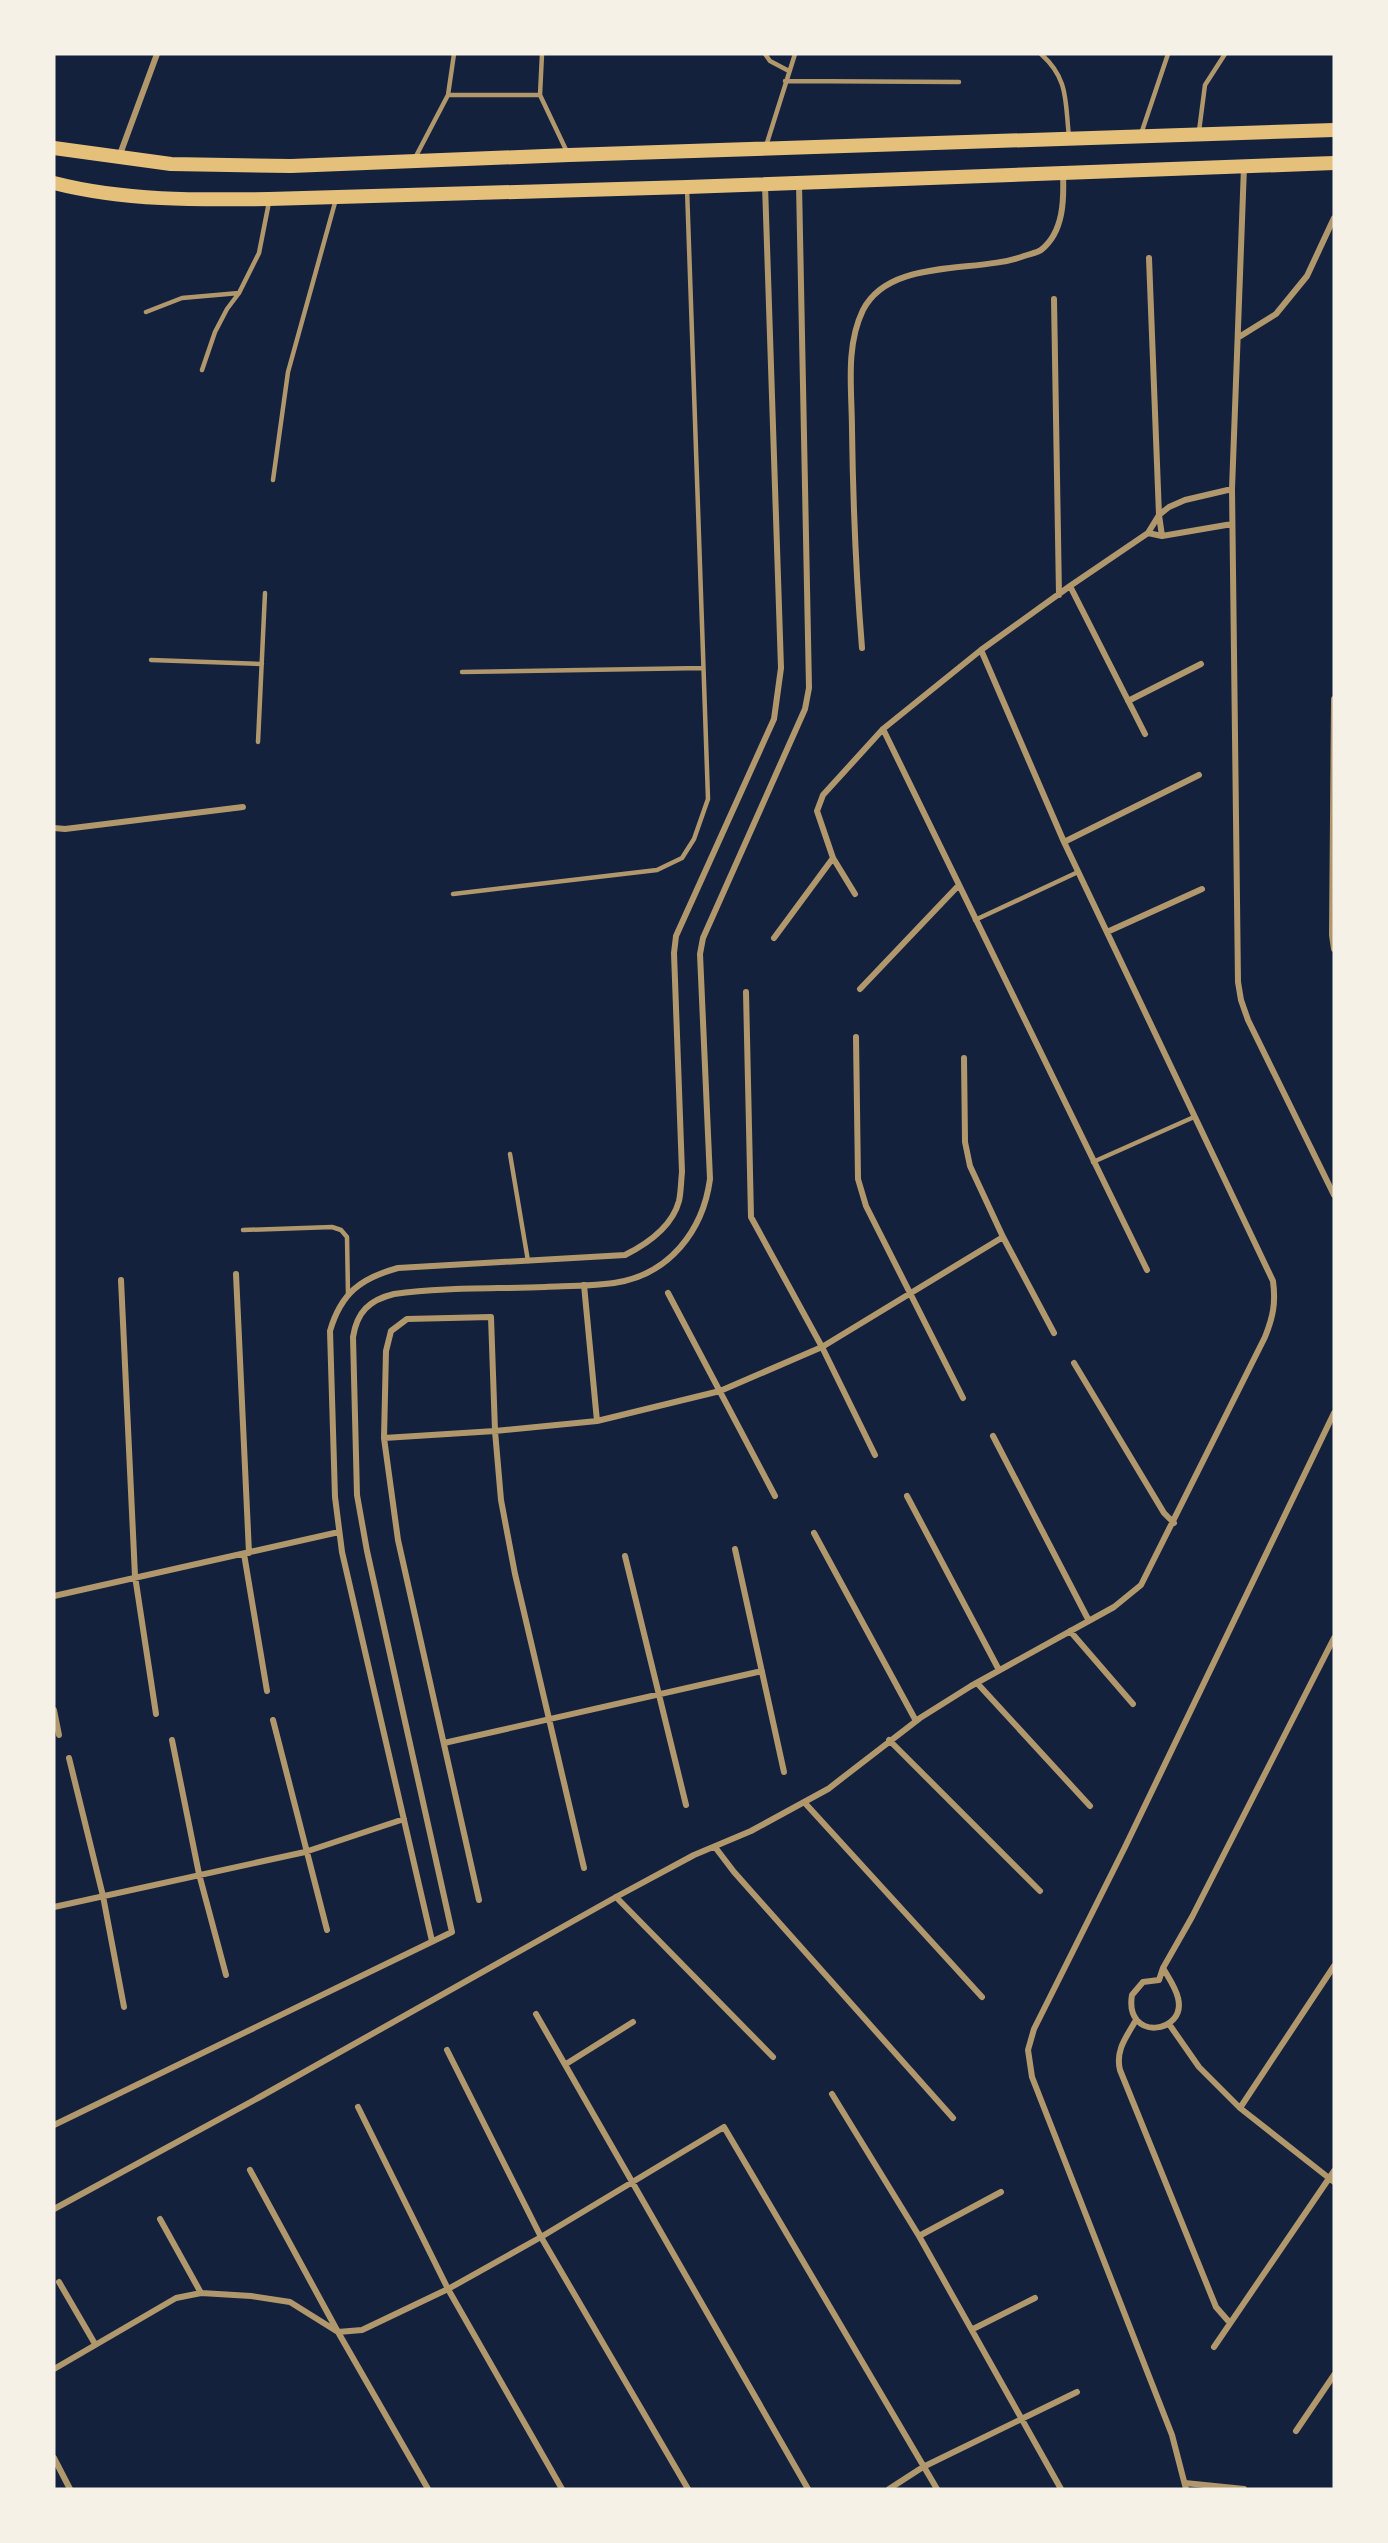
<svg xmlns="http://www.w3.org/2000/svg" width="1388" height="2543" font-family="'Source Serif 4',serif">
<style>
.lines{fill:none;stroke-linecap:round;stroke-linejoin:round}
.service{stroke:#b1986c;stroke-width:4.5}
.minor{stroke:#b1986c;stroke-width:6}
.primary{stroke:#e5c07b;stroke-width:14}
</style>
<rect width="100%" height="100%" fill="#14213d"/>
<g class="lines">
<path class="service" d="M765 54 770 61 789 71
M1041 54C1069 79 1065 101 1069 137
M785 81 959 82
M448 95 454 54
M540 95 542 54
M1199 131 1205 85 1225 54
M1141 134 1168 54
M766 146 795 54
M415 158 448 95H540L568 154
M146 312 182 298 239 293
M202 370 215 332 227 309 239 293 259 253 269 202
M273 480 288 372 336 199
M151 660 262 664
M462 672 703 668
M258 742 265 593
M453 894 657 870 682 858 694 839 708 799 687 188
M975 920 1078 872
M510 1154 528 1261
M1093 1162 1194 1117
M243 1230 332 1227 341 1230 347 1237 348 1294"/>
<path class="minor" d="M119 157 157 54
M1244 167 1232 489 1238 982 1241 1000 1248 1020 1334 1195
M1149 258 1159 515 1162 536
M1054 299 1059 595
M1239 337 1276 314 1307 276 1334 218
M1148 533 1162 536 1232 524
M1070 586 1145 734
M862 648C856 575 853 503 852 430 852 391 845 347 863 310 890 257 976 274 1024 256 1029 254 1037 253 1041 250 1064 232 1064 199 1063 174
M1334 699 1332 935 1334 949
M1128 701 1201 664
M883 729 1147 1270
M54 828 65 829 243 807
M1064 842 1199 775
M855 894 833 858 817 811 823 795 883 729 981 650
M1107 932 1202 889
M774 938 833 858
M860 989 958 886
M746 992 751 1217 822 1347 875 1455
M856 1037 858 1179 866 1206 963 1398
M964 1058 965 1142 970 1166 1003 1237 1054 1333
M236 1274 249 1553
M121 1280 135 1576 156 1714
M584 1285 597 1421
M668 1293 775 1496
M1074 1363 1164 1513 1174 1523
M993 1436 1089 1621
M384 1438 495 1431 597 1421 720 1391 822 1347 1003 1237
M907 1496 999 1670
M814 1533 916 1721
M735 1549 784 1772
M244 1554 267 1691
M625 1556 686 1805
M54 1596 339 1532
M1070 1631 1133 1704
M977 1683 1090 1806
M54 1710 59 1735
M273 1720 327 1930
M172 1740 199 1874 226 1975
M889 1740 1040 1891
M444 1743 762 1671
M69 1758 103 1896 124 2007
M804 1802 982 1997
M715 1847 734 1872 953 2118
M616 1897 773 2057
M479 1900 398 1540 384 1438 386 1351 391 1331 407 1319 491 1317 495 1431 501 1500 515 1574 584 1868
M54 1907 305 1852 404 1819
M432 1941 342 1552 335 1497 330 1331C341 1293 361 1278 398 1268L625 1255C647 1244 672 1227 679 1201 681 1192 681 1181 682 1172L674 953 676 936 774 719 781 668 765 185
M1163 1968 1192 1917 1334 1638
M1163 1968C1168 1977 1176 1988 1178 1998 1187 2034 1124 2042 1132 1995L1143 1982 1159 1980Z
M536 2014 808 2489
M1136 2020C1127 2036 1115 2050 1120 2070L1216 2307 1230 2323
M1169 2024 1199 2067 1240 2108 1334 2182
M447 2050 541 2237 688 2489
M566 2064 633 2022
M832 2094 919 2236 1061 2489
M358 2107 448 2289 562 2489
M1240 2108 1334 1966
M54 2125 452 1932 367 1551 357 1495 353 1337C357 1312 369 1300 394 1294 443 1287 495 1289 545 1287 568 1286 592 1286 614 1283 669 1275 703 1231 710 1179L700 954 703 938 805 709 809 688 799 184
M250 2170 338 2332 428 2489
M54 2209 258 2098 616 1897 694 1855 751 1831 828 1789 920 1718 971 1686 1114 1607 1141 1585 1265 1337C1273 1317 1276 1303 1273 1281L1064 842 981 650 1070 586 1148 533 1159 515 1169 507 1185 500 1232 489
M160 2219 201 2293
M919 2236 1001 2192
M59 2282 95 2344
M973 2329 1035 2298
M1214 2347 1334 2171
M54 2369 176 2298 201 2293 251 2296 290 2302 338 2332 362 2330 448 2289 541 2237 724 2127 937 2489
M1296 2431 1334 2375
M54 2458 70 2489
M1185 2483 1244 2489
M889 2489 923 2467 1077 2392
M1186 2489 1172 2435 1032 2077 1028 2050 1034 2029 1125 1847 1334 1413"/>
<path class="primary" d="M54 148 171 164 291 166 569 155 1334 130
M54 183C124 201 198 200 269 199L687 187 1334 163"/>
</g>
<rect width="1388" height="2543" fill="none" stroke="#f6f1e7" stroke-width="111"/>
</svg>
